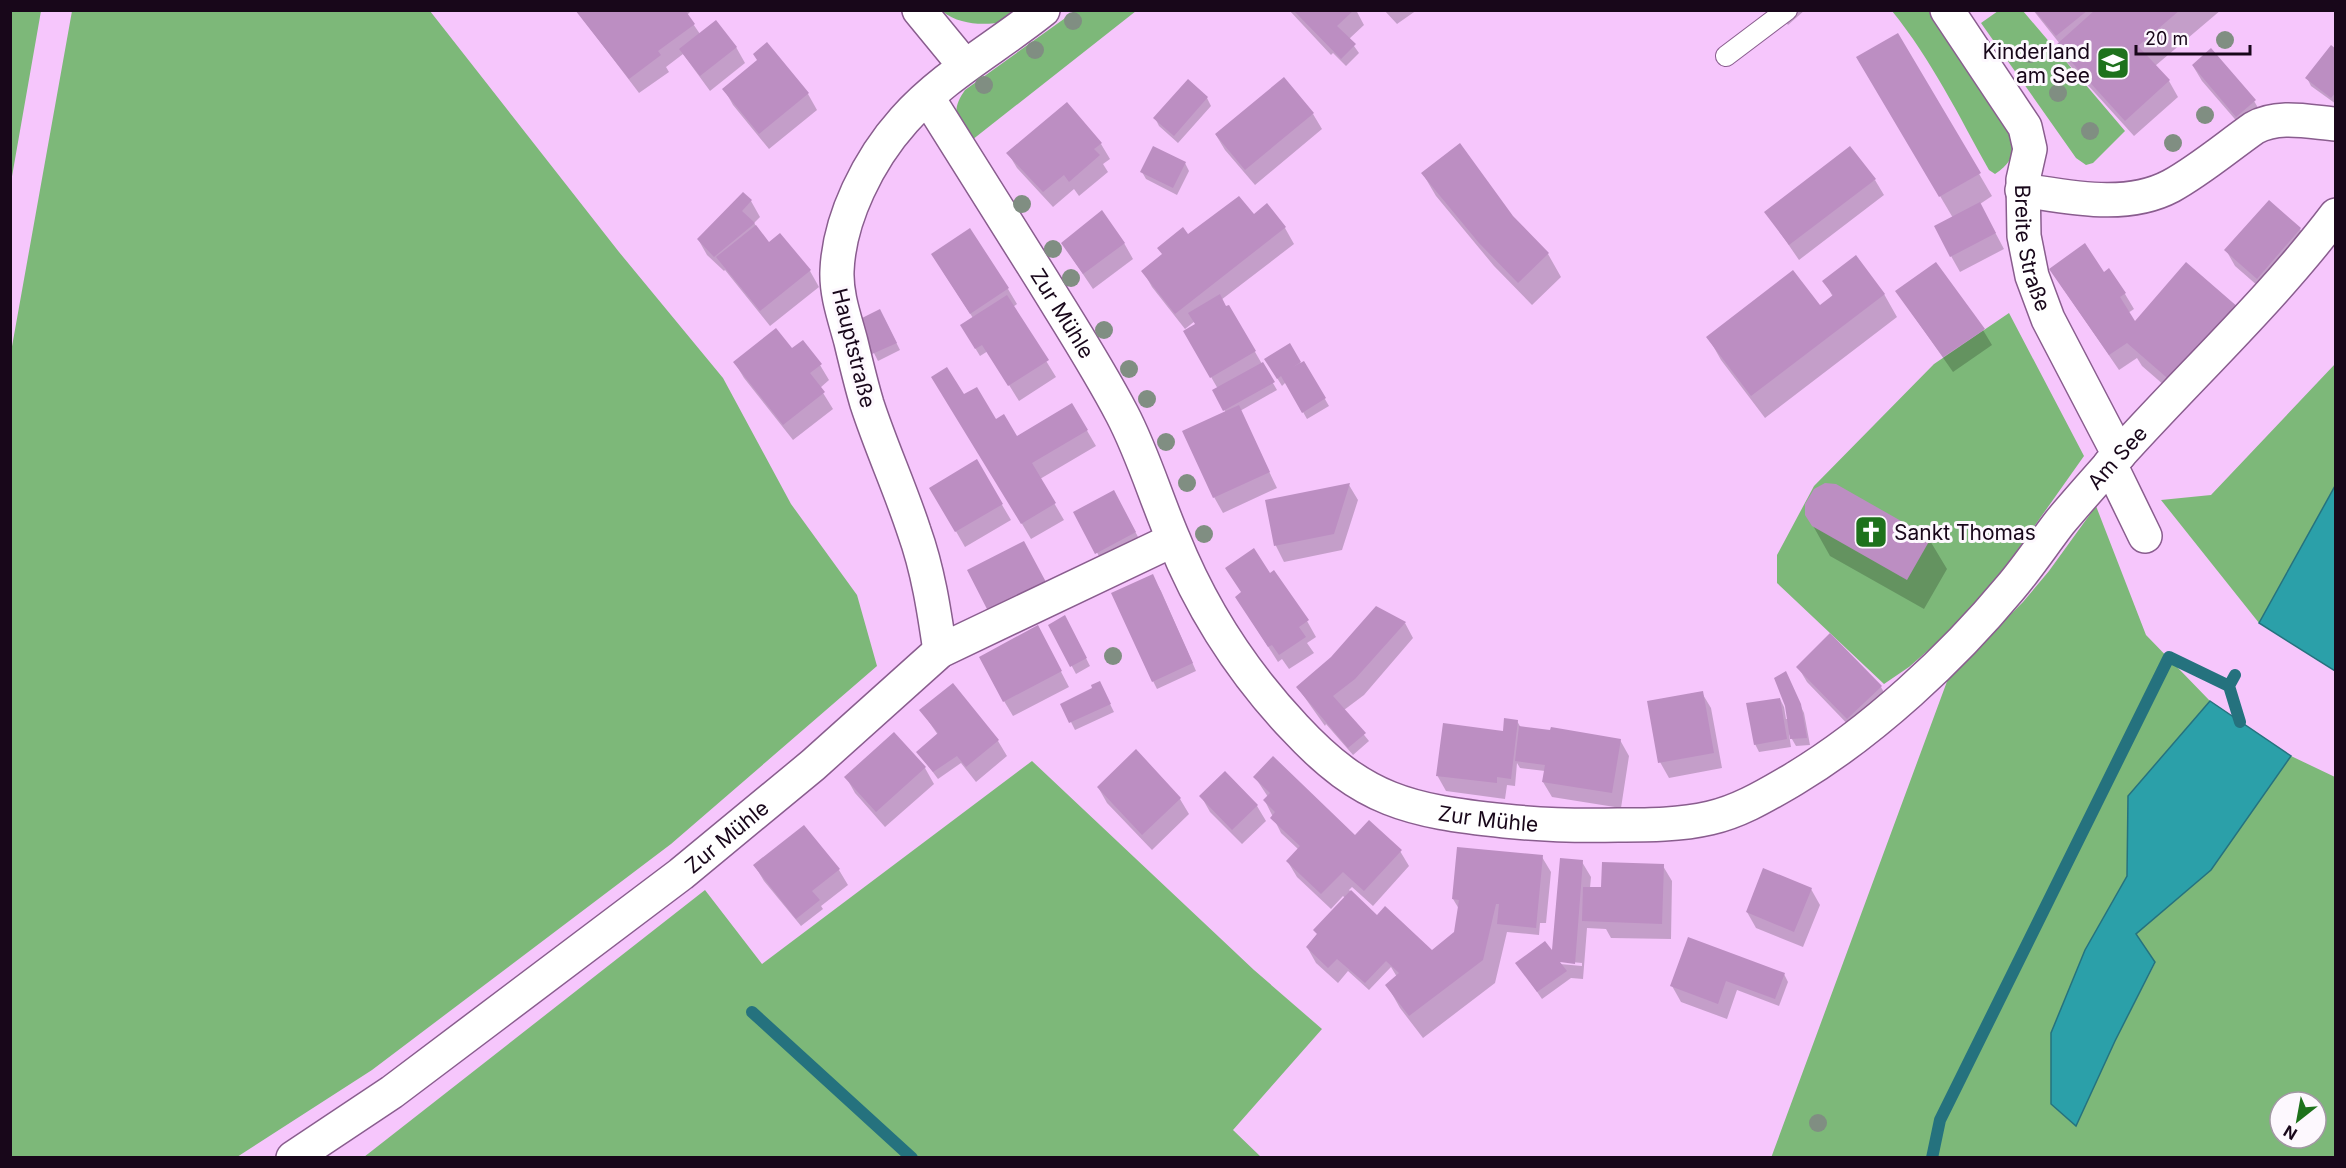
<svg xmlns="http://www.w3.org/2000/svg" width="2346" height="1168" font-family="Inter,sans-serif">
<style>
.green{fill:#7db879;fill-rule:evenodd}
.water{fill:#2ba0a9;stroke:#25727e;stroke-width:1.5}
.shadow{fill:#0003;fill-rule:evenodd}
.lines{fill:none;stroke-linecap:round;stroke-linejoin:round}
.stream{stroke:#25727e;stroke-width:12}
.building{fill:#bc8ec2}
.service-casing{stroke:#895d8e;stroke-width:22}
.minor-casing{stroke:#895d8e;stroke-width:36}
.service{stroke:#fff;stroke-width:20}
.minor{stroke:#fff;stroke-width:33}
.tree{fill:#808e82}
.labels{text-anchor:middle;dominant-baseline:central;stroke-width:6;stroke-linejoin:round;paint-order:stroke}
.poi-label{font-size:21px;fill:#18071a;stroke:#fdf8fe;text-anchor:end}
.street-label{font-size:21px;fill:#18071a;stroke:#fdf8fe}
</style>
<rect width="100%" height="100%" fill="#f6c6fc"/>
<path class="green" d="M11 10 41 11 11 182 10 11Z
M1012 10 1006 22C984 25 961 26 942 11Z
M72 11H430L619 252 723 378 791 504 857 595 877 666 671 844 372 1070 237 1157H11V352Z
M1075 11H1136L972 140C958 120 949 113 965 90Z
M1892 11H1930L2009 126C2014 149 2017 159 1995 174L1989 170C1959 116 1931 59 1892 11Z
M1998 11H2023L2125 131 2093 163 2086 165 2076 158 1981 23Z
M2009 313 2084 456 2014 555 1963 620 1909 667 1884 684 1777 583V555L1814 486 1934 364Z
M2335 364V486L2259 623 2161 500 2211 495Z
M2096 506 2146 635 2210 701 2128 796 2127 876 2085 950 2051 1104 2076 1126 2115 1041 2155 963 2136 934 2211 870 2291 756 2335 777V1157L1771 1158 1949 676 2023 602 2049 571ZM2280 1102H2316V1138H2280Z
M1032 761 1254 970 1322 1029 1233 1130 1261 1157H364L705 890 762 964Z"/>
<path class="water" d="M2335 486V671L2259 623Z
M2210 701 2291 756 2211 870 2136 934 2155 962 2115 1041 2076 1126 2051 1104V1033L2085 950 2127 876 2128 796Z"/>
<path class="shadow" d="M576 10H692L687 15 700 34 736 47 745 63 710 91 683 54 666 67 669 72 639 93Z
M1289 10H1356L1364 25 1349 39 1359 53 1346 66 1333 53 1331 55Z
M1384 10H1417L1397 24Z
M1777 10H1805L1788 25Z
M2033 10H2221L2155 66 2169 81 2178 97 2134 136 2066 61 2058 46 2060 44Z
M1898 35 1992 196 1980 204 2004 249 1960 272 1951 256 1953 218 1858 57Z
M767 44 808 94 817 110 769 149 733 105 724 89 758 61Z
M2336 51V104L2311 86 2307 78Z
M2193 66 2254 101 2263 116 2246 132 2202 81Z
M1188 81 1207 98 1211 106 1178 143 1159 126 1155 118Z
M1313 114 1322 129 1255 185 1225 150 1216 135Z
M1101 144 1110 159 1103 164 1108 172 1079 196 1074 189 1053 207 1017 168 1008 153Z
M1185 163 1189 171 1177 195 1146 179 1142 172Z
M1423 174 1512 217 1548 254 1561 277 1532 305 1494 266 1436 196Z
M1875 180 1884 195 1799 260 1766 212Z
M743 194 751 201 760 217 754 223 769 244 780 235 810 271 819 287 770 326 725 270 724 271 707 255 698 239Z
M1267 206 1285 228 1294 244 1221 300 1226 308 1229 307 1277 390 1240 411 1277 488 1223 513 1214 497 1226 413 1214 391 1218 389 1185 332 1197 325 1195 321 1185 329 1152 287 1143 271 1188 236 1254 216Z
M2300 229 2309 245 2266 293 2235 266 2226 250Z
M970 230 1008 289 1017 304 1013 307 1056 377 1019 401 988 351 980 356 966 333 973 318 942 270Z
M1124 243 1133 259 1093 289 1072 258Z
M2103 274 2125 294 2134 309 2128 313 2187 405 2142 366 2137 358 2119 370 2060 284Z
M1824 281 1884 294 1897 317 1765 418 1721 360 1708 337 1820 308 1833 297Z
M1897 292 1983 330 1992 345 1953 372Z
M884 318 900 350 878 361 858 322Z
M1290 345 1301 364 1304 363 1329 406 1307 419 1286 382 1282 386 1266 360Z
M792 350 820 365 829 380 820 388 833 409 793 440 744 378 735 363Z
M964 396 1016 438 1072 405 1096 446 1040 479 1064 520 1031 539 974 443Z
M976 461 1011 520 965 547 931 488Z
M1349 485 1358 500 1342 550 1284 562 1276 546 1267 501Z
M1122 507 1144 548 1106 569 1075 512Z
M1807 515 1929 539 1947 569 1924 609 1830 556Z
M1270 575 1307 621 1316 637 1307 643 1314 653 1289 669 1282 659 1278 662 1237 598Z
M1152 576 1161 591 1196 671 1157 689 1153 681Z
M1405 623 1413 638 1364 695 1344 710 1369 741 1353 755 1326 724 1325 726 1298 688Z
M1050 625H1069L1090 666 1076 674Z
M1830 635 1881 687 1890 703 1857 734 1807 682 1798 667Z
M1046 643 1069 687 1013 716 1004 701Z
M1789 681 1804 713 1810 745 1796 746 1789 734 1791 747 1759 752 1755 744 1780 699 1784 707 1786 719H1789Z
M953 685 998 741 1007 756 976 782 961 763 938 779 918 752 938 735 921 710Z
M1103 690 1114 712 1075 730 1062 704Z
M1702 693 1711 708 1722 768 1669 778 1660 762Z
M1517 721 1521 728 1620 740 1629 756 1621 808 1552 797 1543 782 1545 771 1520 768 1517 763 1515 786 1507 785 1505 799 1446 791 1437 775 1504 732Z
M894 734 925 768 934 784 885 827 855 793 846 777Z
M1136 752 1180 799 1189 814 1152 850 1107 803 1098 787Z
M1255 777 1355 837 1400 851 1409 866 1373 906 1352 887 1349 890 1378 917 1432 952 1455 933 1459 909 1453 899 1542 857 1551 872 1546 923H1540L1539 935 1507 932 1495 983 1423 1038 1400 1008 1387 985 1397 977 1391 967 1369 990 1348 971 1338 983 1316 963 1307 947 1345 898 1343 896 1331 909 1297 877 1288 862 1299 850 1281 833 1265 801 1268 797Z
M1201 796 1257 806 1266 821 1242 844 1210 812Z
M1582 862 1591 877 1590 888 1601 889 1663 866 1672 881 1671 939 1611 938 1606 929 1587 928 1583 979 1571 978 1542 999 1522 970 1553 954ZM1560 961 1582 963V966L1560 964Z
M755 866 839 870 848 885 821 906 823 909 801 926 764 881Z
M1811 889 1820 905 1803 947 1756 928 1747 912Z
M1784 974 1788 982 1779 1006 1737 990 1727 1019 1681 1002 1672 986Z"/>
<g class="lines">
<path class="stream" d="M2229 686 2240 722
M752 1012 912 1158
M1932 1158 1940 1120 2169 657 2229 686 2235 675"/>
</g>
<path class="building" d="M575 10H685L695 24 658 51 661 55 629 79Z
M1293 10H1354L1337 26 1356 44 1341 59Z
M2034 10H2088L2056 36Z
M2095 10H2180L2138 46 2170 80 2125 121 2056 45Z
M716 20 737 47 700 76 679 49Z
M1898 33 1981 173 1939 197 1856 57Z
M767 42 809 93 759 134 722 89 757 60 753 54Z
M2331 45 2336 49V92L2331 98 2305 78Z
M2211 48 2256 100 2236 117 2192 65Z
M1284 77 1314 113 1245 170 1215 134Z
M1188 79 1208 97 1174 136 1153 118Z
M1067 102 1102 143 1094 149 1100 155 1069 182 1064 175 1043 192 1006 153Z
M1460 143 1513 216 1549 253 1518 283 1479 243 1421 173Z
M1153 146 1186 162 1173 188 1140 172Z
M1850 146 1876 179 1789 245 1764 212Z
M743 192 752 200 742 211 755 223 714 257 697 239Z
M1239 196 1254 214 1267 203 1286 227 1175 314 1141 271 1162 254 1157 248 1183 227 1188 234Z
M2269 200 2301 228 2257 279 2224 250Z
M1980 202 1996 233 1950 257 1934 226Z
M1102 210 1125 243 1083 274 1061 243Z
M756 225 769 242 780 233 811 270 760 311 716 257Z
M970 228 1009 288 970 314 931 254Z
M2085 243 2104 272 2109 268 2126 293 2120 297 2135 321 2186 262 2239 308 2173 383 2127 343 2109 355 2049 269Z
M1856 255 1885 294 1751 396 1706 337 1793 270 1820 305 1833 295 1822 281Z
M1936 262 1985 329 1943 357 1895 291Z
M1220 294 1226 306 1229 305 1256 351 1210 378 1183 331 1195 324 1188 313Z
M1007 295 1049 360 1008 386 982 345 975 349 960 325Z
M880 309 897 343 872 354 856 321Z
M776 328 792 348 803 340 822 364 810 373 825 392 783 425 733 362Z
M1290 343 1301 362 1293 367 1304 361 1326 398 1302 413 1281 376 1277 379 1264 359Z
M1263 362 1275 382 1223 411 1212 390Z
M947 367 964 394 977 387 996 419 1004 414 1017 436 1072 403 1088 430 1032 463 1056 503 1021 524 931 377Z
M1239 405 1270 472 1213 498 1182 431Z
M977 459 1003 504 955 532 929 488Z
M1350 483 1334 534 1274 546 1265 500Z
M1825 483 1836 484 1931 538 1907 580 1812 526 1805 515V504L1814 489Z
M1114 490 1136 532 1095 554 1073 512Z
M1024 541 1046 582 988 611 967 570Z
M1254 548 1270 573 1274 570 1309 620 1299 627 1306 637 1279 655 1272 645 1268 647 1235 597 1241 592 1225 568Z
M1153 574 1193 663 1152 682 1111 593Z
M1376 606 1406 622 1355 679 1333 696 1366 733 1348 748 1296 687 1331 657Z
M1065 615 1087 658 1070 667 1048 625Z
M1038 625 1062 671 1003 702 979 657Z
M1830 633 1882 686 1847 719 1796 667Z
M1786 671 1801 704 1807 738 1790 739 1785 706 1774 678Z
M1100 681 1111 704 1069 723 1060 704 1092 688 1091 685Z
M953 683 999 740 966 767 957 756 933 772 916 752 938 733 919 710Z
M1703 691 1714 753 1658 763 1647 701Z
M1780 698 1787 739 1754 745 1746 703Z
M1504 718 1518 720 1511 779 1497 777V783L1436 776 1443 723 1503 731Z
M1519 726 1550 730 1551 727 1621 739 1612 793 1542 782 1545 765 1515 761Z
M894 732 926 767 876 812 844 777Z
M1136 749 1181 798 1142 835 1097 787Z
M1273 756 1355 835 1369 820 1402 850 1364 891 1343 872 1321 894 1286 861 1300 846 1270 818 1275 812 1263 800 1270 793 1253 777Z
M1225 771 1258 805 1232 830 1199 796Z
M804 825 840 869 812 891 820 900 796 919 753 865Z
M1457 847 1543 855 1536 928 1497 924 1499 904H1496L1483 960 1409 1016 1385 985 1399 973 1386 961 1365 983 1337 959 1328 968 1306 947 1317 934 1313 930 1351 890 1377 915 1385 906 1432 950 1454 932 1459 900 1452 899Z
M1560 858 1583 860 1575 964 1560 962 1567 971 1537 992 1515 963 1545 941 1552 950Z
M1602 862 1664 864 1662 924 1582 921 1583 887H1601Z
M1763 868 1812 888 1794 932 1746 912Z
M1688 937 1785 973 1775 999 1726 981 1718 1004 1670 986Z"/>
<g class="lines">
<defs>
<path id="service" d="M1726 56 1787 10"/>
<g id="minor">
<path d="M919 10 965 66"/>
<path id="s1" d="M1947 10 2025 127 2030 149 2023 180 2024 236 2032 276 2048 319 2119 455"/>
<path id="s2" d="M928 98C966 159 1004 220 1043 281 1070 325 1098 368 1122 414 1143 454 1155 496 1173 538 1201 608 1243 673 1295 728 1363 801 1409 811 1505 821 1543 825 1580 826 1618 825 1649 825 1680 825 1710 818 1741 811 1768 794 1794 779 1872 732 1952 658 2010 588 2028 567 2043 544 2060 522 2075 504 2091 486 2107 468 2182 383 2267 306 2336 215"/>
<path d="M2022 190C2070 197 2126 210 2171 186 2200 170 2227 147 2254 128 2278 114 2310 122 2336 124"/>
<path d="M2110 464 2145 536"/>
<path d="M940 651C934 610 928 570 914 531 900 488 881 447 867 404 861 384 856 363 851 342 845 319 836 295 837 271 839 218 869 159 904 120 943 76 997 47 1043 10"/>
<path id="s3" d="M293 1158 392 1092 681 874 813 765 940 651 1173 540"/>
</g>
</defs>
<use href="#service" class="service-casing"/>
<use href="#minor" class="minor-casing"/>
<use href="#service" class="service"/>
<use href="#minor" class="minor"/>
</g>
<g class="tree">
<circle cx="1073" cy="21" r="9"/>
<circle cx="2225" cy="40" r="9"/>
<circle cx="1035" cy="50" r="9"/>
<circle cx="2030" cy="54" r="9"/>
<circle cx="984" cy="85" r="9"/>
<circle cx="2058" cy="93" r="9"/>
<circle cx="2205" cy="115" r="9"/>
<circle cx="2090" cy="131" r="9"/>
<circle cx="2173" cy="143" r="9"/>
<circle cx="1022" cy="204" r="9"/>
<circle cx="1053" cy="249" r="9"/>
<circle cx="1071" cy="278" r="9"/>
<circle cx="1104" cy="330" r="9"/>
<circle cx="1129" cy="369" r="9"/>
<circle cx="1147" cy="399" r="9"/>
<circle cx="1166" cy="442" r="9"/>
<circle cx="1187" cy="483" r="9"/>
<circle cx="1204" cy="534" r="9"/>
<circle cx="1113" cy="656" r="9"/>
<circle cx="1818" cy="1123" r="9"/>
</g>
<defs>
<symbol id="school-square" viewBox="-11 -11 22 22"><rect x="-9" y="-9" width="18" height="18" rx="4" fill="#1e721c" stroke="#fdf8fe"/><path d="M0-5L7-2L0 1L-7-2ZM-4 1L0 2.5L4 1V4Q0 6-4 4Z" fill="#fff"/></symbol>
<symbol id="church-square" viewBox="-11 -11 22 22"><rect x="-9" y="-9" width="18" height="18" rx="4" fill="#1e721c" stroke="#fdf8fe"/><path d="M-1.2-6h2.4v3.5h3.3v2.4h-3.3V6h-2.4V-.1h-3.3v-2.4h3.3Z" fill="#fff"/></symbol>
</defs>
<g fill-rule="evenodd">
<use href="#school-square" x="2094" y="44" width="38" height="38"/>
<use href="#church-square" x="1852" y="513" width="38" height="38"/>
</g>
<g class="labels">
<g class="poi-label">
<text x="2090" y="51">Kinderland<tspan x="2090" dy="24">am See</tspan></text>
<text x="1894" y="532" text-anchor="start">Sankt Thomas</text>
</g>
<g class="street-label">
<text stroke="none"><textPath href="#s1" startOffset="264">Breite Straße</textPath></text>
<text stroke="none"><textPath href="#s2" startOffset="254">Zur Mühle</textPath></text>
<text transform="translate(854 348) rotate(76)">Hauptstraße</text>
<text stroke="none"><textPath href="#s2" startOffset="1726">Am See</textPath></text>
<text stroke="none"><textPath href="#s2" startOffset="952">Zur Mühle</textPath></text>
<text stroke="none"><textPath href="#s3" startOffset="540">Zur Mühle</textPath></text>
</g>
</g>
<rect width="2346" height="1168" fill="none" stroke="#18071a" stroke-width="24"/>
<g transform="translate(2298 1120) rotate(211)"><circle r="28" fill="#fdf8fe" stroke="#a198a3" stroke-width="1.5"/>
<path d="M0-4.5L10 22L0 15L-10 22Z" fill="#1e721c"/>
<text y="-9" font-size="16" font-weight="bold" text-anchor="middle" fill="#18071a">N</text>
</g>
<path d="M2136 45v9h114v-9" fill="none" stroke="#18071a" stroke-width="3"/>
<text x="2145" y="45" font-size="18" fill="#18071a" stroke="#fdf8fe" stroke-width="4.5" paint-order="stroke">20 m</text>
</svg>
